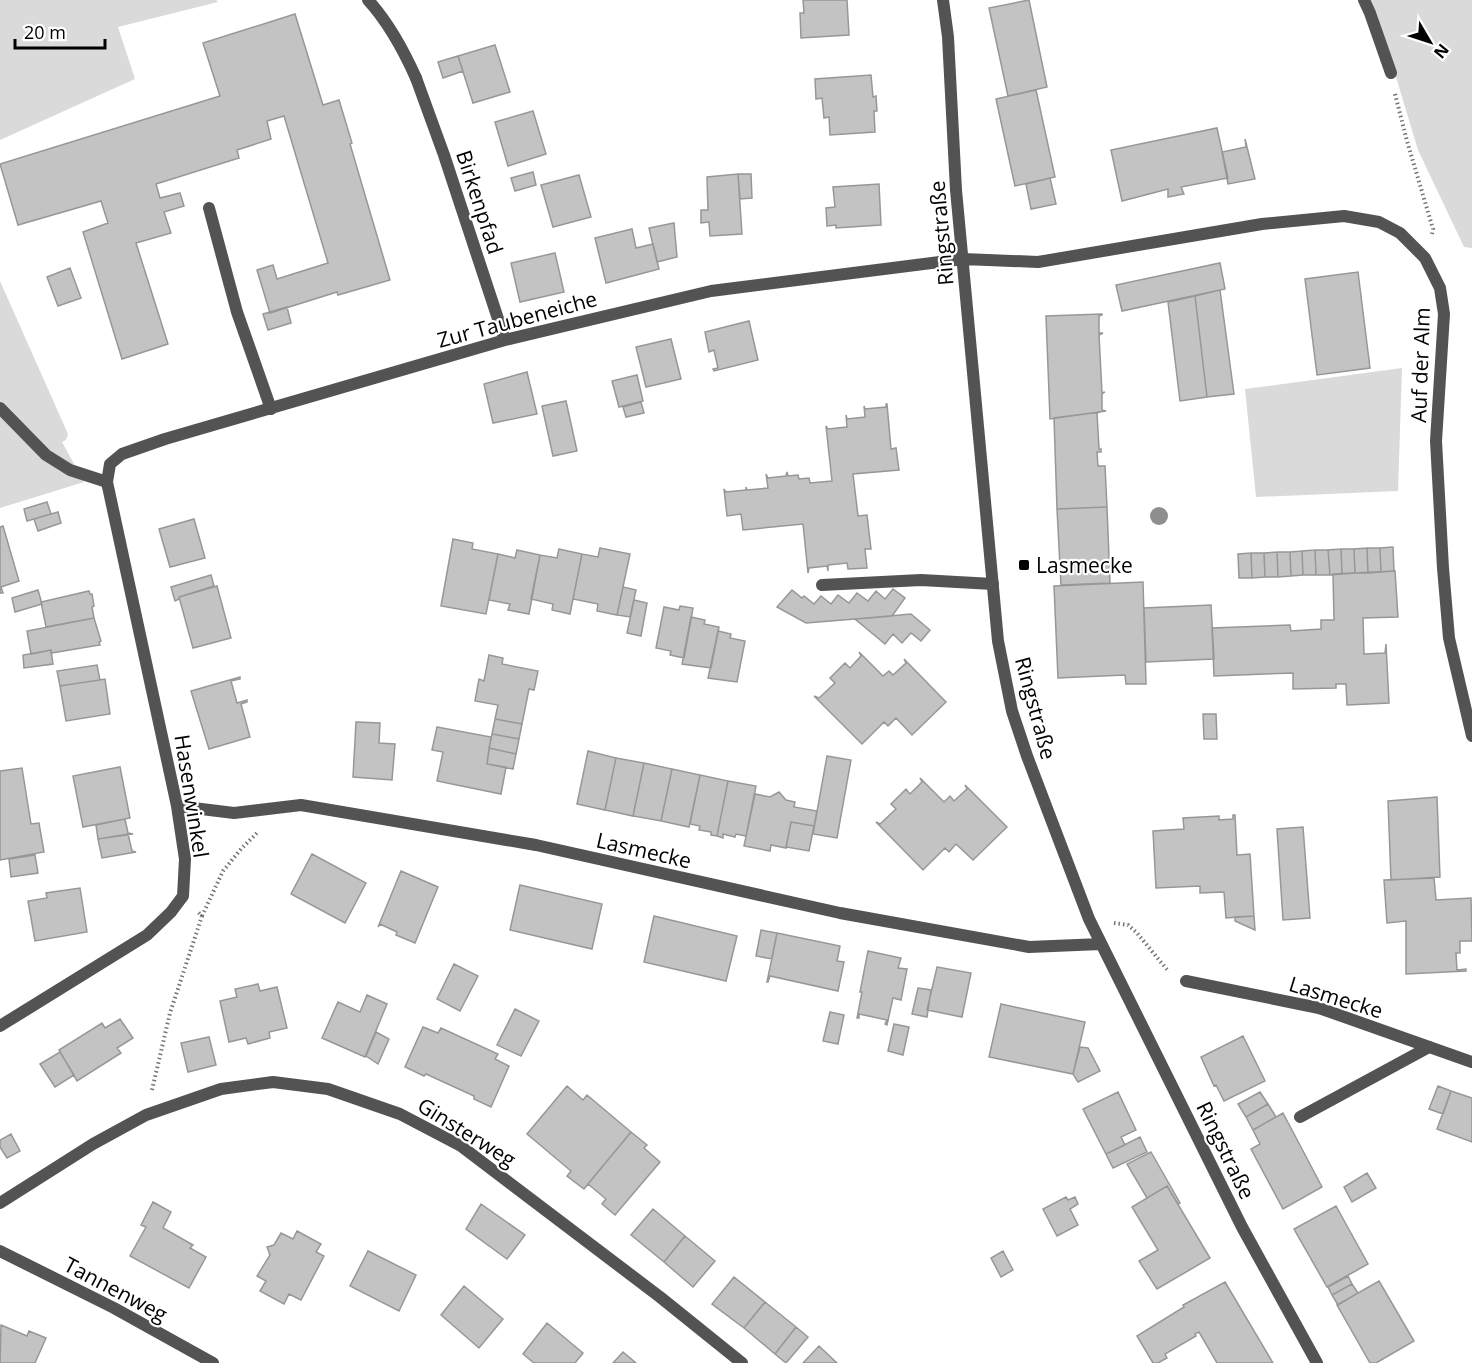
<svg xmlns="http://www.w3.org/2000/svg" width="1472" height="1363" font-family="'Open Sans',sans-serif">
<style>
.green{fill:#dadada}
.building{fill:#c3c3c3;stroke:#979797;stroke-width:1.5}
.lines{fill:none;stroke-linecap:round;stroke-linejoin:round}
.path{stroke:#757575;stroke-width:4;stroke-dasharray:1.5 3;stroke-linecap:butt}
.service{stroke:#535353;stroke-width:12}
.minor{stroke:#535353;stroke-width:12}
.tree{fill:#8e8e8e}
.poi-dot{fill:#000;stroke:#fff;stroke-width:2}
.labels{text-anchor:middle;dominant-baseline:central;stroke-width:4.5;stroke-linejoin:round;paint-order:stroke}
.street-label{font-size:21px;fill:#000;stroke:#fff}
.poi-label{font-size:21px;fill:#000;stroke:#fff;text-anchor:start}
</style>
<rect width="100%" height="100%" fill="#fff"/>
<path class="green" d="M0 0H216L218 2 118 27 135 79 0 140Z
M1370 0H1472V248L1464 247 1418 150 1377 14Z
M0 281 68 434 66 440 62 442 84 482 0 508Z
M1402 368 1398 491 1256 497 1245 389Z"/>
<path class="building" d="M803 0H847L849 35 801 38 800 13H804Z
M1029 0 1047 87 1008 96 989 8Z
M295 14 323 105 339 100 352 143 350 144 390 280 338 295 337 292 270 313 257 270 273 265 277 279 328 263 284 116 267 121 271 139 237 150 239 158 156 184 160 198 180 193 184 206 164 212 171 233 136 243 168 344 122 359 83 232 108 223 101 201 18 225 0 164 220 96 203 43Z
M495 45 510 92 473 103 458 56Z
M458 56 463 71 443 78 438 62Z
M871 75 873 97 876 96 877 111H874L875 132 830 135 829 117 824 118 822 98 816 99 815 79Z
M1036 90 1055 177 1015 186 996 99Z
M533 111 546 154 508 166 495 122Z
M1217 128 1228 178 1181 187 1184 194 1168 197V189L1122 201 1111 150Z
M1245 139 1255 179 1228 184 1222 152 1246 147Z
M533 172 536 185 515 191 511 178Z
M738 174 742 234 710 236 709 222 701 223V210H708L707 177Z
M738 174H751L752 198 740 199Z
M579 175 591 217 553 227 541 185Z
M1050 178 1056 204 1031 209 1026 184Z
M879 184 881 225 836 228V225L827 226 826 208 835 207 833 187Z
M674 223 677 257 657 262 649 228Z
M632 229 636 248 653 244 659 269 606 283 595 238Z
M555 253 564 292 520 302 511 263Z
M1220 263 1225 289 1122 311 1116 285Z
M70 268 81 298 58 306 47 277Z
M1358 272 1370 368 1317 375 1305 279Z
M1220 290 1234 394 1207 397 1195 296Z
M1195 296 1207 397 1180 401 1168 302Z
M287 307 291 323 268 330 263 314Z
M1102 314V315L1099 316V333H1103L1099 335 1102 393 1105 392 1102 394V410L1106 411 1050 419 1046 316Z
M749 321 758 360 714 371 713 369 718 368 714 350 709 352 705 332Z
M671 339 681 379 646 387 636 347Z
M527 372 537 414 493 423 484 384Z
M637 375 643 401 619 407 612 381Z
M566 401 577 451 553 456 542 406Z
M641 402 644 413 626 417 623 407Z
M886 404H887L891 449 896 448 899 470 853 474 858 516 867 515 871 549H865L867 568 848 569 847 563 828 565V571L827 566 809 568 808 573 803 524 743 530 741 514 727 516 724 489 726 492 746 490V487L747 490 768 488 766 474 768 478 786 476 787 472 788 476 798 475 799 479 809 478 810 483 832 481 826 426 828 429 847 427 846 415 847 419 865 417 864 406 865 409 886 407Z
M1100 412 1097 413 1099 449H1101V452H1097L1098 466H1105L1107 507 1057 509 1054 418Z
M47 502 51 514 27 521 24 509Z
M1107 507 1110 583 1061 585 1057 509Z
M58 512 61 523 38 531 34 519Z
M194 519 205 558 170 567 159 529Z
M3 526 19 581 1 587 3 593H0V527Z
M453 539 473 543 472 549 498 554 486 614 441 606Z
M1393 547 1394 571 1381 572 1380 548Z
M600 548 630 554 617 615 597 611 598 604 573 599 582 554 598 557Z
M1367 548H1380L1381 572 1368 573Z
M1367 548 1368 573H1355L1354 549Z
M559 549 582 554 570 614 552 610 553 604 531 599 540 555 557 558Z
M1341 549H1354L1355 573 1342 574Z
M1341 549 1342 574 1330 575 1328 550Z
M517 550 540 555 529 614 508 610 510 604 489 600 498 554 515 558Z
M1315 550H1328L1330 575H1316Z
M1315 550 1316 575H1303L1302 551Z
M1302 551 1303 575 1291 576 1290 552Z
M1277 552 1278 577H1265L1264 553Z
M1277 552H1290L1291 576 1278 577Z
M1251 553H1264L1265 577 1252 578Z
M1251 553 1252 578H1239L1238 554Z
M1395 571 1398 617 1363 618 1364 654 1385 653 1386 644 1389 703 1347 705 1346 684H1336V688L1293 689V673L1214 676 1212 628 1290 625 1291 631 1321 629V620H1334L1333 574Z
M211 575 214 586 179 597V599L175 601 171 587Z
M1143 582 1146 684H1126L1125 675 1058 678 1054 586Z
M217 586 231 638 193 648 179 597Z
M623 587 636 590 630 617 617 615Z
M893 589 905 598 892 616 806 623 777 607 792 590 802 598 804 596 814 604 821 596 831 604 838 595 849 603 857 593 868 601 876 591 885 599Z
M38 590 42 604 15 612 12 598Z
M89 591 90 594H92L94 606 92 607 94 618 46 627 41 602Z
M634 600 647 603 641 636 627 633Z
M1211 605 1214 659 1146 662 1144 608Z
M680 606 693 608 684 658 670 655 671 651 656 648 664 607 679 610Z
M911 614 930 630 921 641 911 633 902 643 893 634 885 644 855 619Z
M691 617 705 620 704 624 719 627 711 668 682 664Z
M94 618 101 641 99 642 100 645 51 653V650L31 654 27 631Z
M718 631 731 634 730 638 745 641 737 682 708 678Z
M51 650 53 664 24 668 23 655Z
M859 652 883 676 889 671 893 675 906 663 904 659 946 702 912 735 896 718 888 726 884 722 862 744 814 696 819 698 835 683 830 678 845 663 850 668 861 656Z
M489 655 503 658 502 664 538 671 534 690 529 689 522 724 495 719 498 705 475 701 479 679 484 681Z
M97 665 100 680 60 686 57 671Z
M240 677V679L231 681 237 703 247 700V702L241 704 250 737 209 749 191 691Z
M105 679 110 714 66 721 60 686Z
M1203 714H1216L1217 739H1204Z
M495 719 522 724 519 739 492 734Z
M356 722 380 723 379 743 395 744 392 780 353 777Z
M437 727 491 737 487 764 506 767 501 794 437 781 443 752 432 750Z
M492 734 519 739 516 754 489 748Z
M489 748 516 754 513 769 487 764Z
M588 751 616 758 605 810 577 804Z
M827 756 851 760 837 838 813 834Z
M616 758 644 763 633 816 605 810Z
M644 763 672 769 661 821 633 816Z
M120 767 130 818 83 827 73 776Z
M22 768 31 824 39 823 44 852 0 860V771Z
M672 769 700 775 689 827 661 821Z
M700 775 728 781 717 836 711 835V832L699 830 700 826 690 824Z
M920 778 944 802 950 796 954 801 967 789 965 785 1007 827 973 860 956 844 949 852 945 848 923 870 876 822 880 824 896 809 891 804 906 789 910 794 922 782Z
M728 781 756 786 746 836 736 834 735 837 723 834V838L717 836Z
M779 792 786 800 795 802 794 807 817 811 814 826 791 822 786 848 771 845 770 851 744 846 755 794 770 797Z
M1437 797 1440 877 1391 880 1388 801Z
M1233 815H1235L1237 855 1250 854 1254 916 1226 918 1224 892 1200 893V886L1156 888 1153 831 1184 829 1183 818 1219 816V820L1233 819Z
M125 819 128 833 133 834 98 839 96 825Z
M791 822 814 826 809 851 786 847Z
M1303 827 1310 918 1283 920 1277 829Z
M128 834 132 851 136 852 102 858 98 839Z
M312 854 366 883 345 923 291 894Z
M35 855 38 873 11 877 9 859Z
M401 871 438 887 415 943 396 935 397 932 380 924 378 927Z
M1434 878 1436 900 1471 898 1472 941H1460V953H1456L1457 970 1466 969V971L1406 974V921L1387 923 1384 880Z
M520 885 602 904 592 949 510 930Z
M80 888 87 932 35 941 28 901 47 898 46 893Z
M654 916 737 936 726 981 644 962Z
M1254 916 1255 930 1235 921V917Z
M761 930 777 933 772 959 756 956Z
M777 933 840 946 837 961 844 962 838 991 770 976 768 982H767Z
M868 951 901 958 898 968 907 969 901 1000 893 998 887 1025 885 1024 887 1020 859 1014V1018H857L862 992H860Z
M454 964 478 976 460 1011 437 999Z
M937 967 971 973 962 1017 927 1010Z
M258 984 260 991 277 987 287 1028 269 1032 270 1038 248 1044 246 1038 229 1042 220 1001 237 997 235 989Z
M918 988 931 990 927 1017 912 1014Z
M367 995 387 1004 365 1057 322 1038 338 1002 360 1012Z
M1001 1004 1085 1022 1073 1074 989 1057Z
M515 1009 539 1021 521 1056 497 1045Z
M830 1012 844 1015 838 1044 823 1041Z
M120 1019 133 1038 117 1048 121 1053 77 1081 59 1050 102 1023 105 1028Z
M894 1024 909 1027 903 1055 888 1051Z
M423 1027 438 1033 441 1028 498 1054 495 1059 509 1066 491 1107 474 1099V1096L426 1074 424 1076 405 1067Z
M376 1032 389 1039 378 1064 366 1056Z
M1243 1036 1265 1081 1224 1101 1216 1085 1214 1086 1201 1057Z
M209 1037 216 1065 188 1072 181 1043Z
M1080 1047 1088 1048 1100 1071 1078 1082 1073 1074Z
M60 1052 74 1075 55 1087 40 1064Z
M567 1086 583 1100 587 1095 631 1132 584 1189 567 1176 571 1171 527 1134Z
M1438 1086 1451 1091 1443 1114 1429 1109Z
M1451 1091 1472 1098V1142L1437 1129Z
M1118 1092 1136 1130 1121 1137 1125 1145 1106 1154 1083 1109Z
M1260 1092 1268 1104 1246 1117 1238 1104Z
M1268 1104 1276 1117 1253 1130 1246 1117Z
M1283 1113 1322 1187 1283 1209 1251 1149 1260 1144 1253 1130Z
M631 1132 647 1145 644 1148 660 1162 615 1215 602 1204 606 1199 588 1184Z
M11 1134 20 1151 7 1158 0 1147V1140Z
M1140 1137 1147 1152 1113 1168 1106 1154Z
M1151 1152 1180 1203 1178 1204 1167 1186 1147 1198 1127 1164Z
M1367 1173 1376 1188 1352 1202 1344 1187Z
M1167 1186 1210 1258 1157 1289 1139 1261 1158 1250 1132 1207Z
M1066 1197 1068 1200 1075 1197 1078 1204 1070 1209 1078 1225 1057 1236 1043 1209Z
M153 1202 171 1212 163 1228 193 1245 190 1248 206 1257 189 1288 130 1256 146 1227 141 1225Z
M481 1204 525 1235 507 1259 466 1229Z
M1336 1206 1368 1264 1327 1287 1294 1229Z
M653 1209 685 1236 664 1262 631 1235Z
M297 1231 321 1244 316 1252 324 1256 301 1300 289 1294 284 1304 260 1291 266 1281 257 1276 270 1255 267 1247 274 1245 281 1233 293 1239Z
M685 1236 715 1261 693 1287 664 1262Z
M368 1251 416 1275 399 1311 350 1286Z
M1003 1251 1013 1270 1001 1277 991 1258Z
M1348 1276 1352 1284 1332 1295 1328 1287Z
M734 1277 765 1302 744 1328 712 1304Z
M1379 1281 1414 1341 1376 1363H1370L1337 1305Z
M1225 1282 1273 1363H1217L1199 1332 1195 1334 1196 1336 1165 1354 1167 1358 1158 1363H1153L1137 1336 1184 1307 1183 1305Z
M1352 1284 1358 1293 1338 1305 1332 1295Z
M464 1286 503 1319 479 1348 441 1315Z
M765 1302 796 1327 775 1354 744 1328Z
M547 1323 583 1353 575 1363H534L523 1354Z
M1 1325 27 1336 29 1331 46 1338 35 1363H0Z
M796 1327 808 1337 786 1363 775 1354Z
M819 1346 837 1363H803Z
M623 1352 636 1363H613Z"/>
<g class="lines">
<path class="path" d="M1395 94 1407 141 1433 229 1432 234
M202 916 223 871 241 849 257 833
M1114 923 1128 925 1137 933 1169 972
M152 1090 170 1013 202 916 198 912"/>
<path class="service" d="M368 0C389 23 403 49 416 78
M209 208 237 312 271 409
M0 408 46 455 70 470 107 482
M822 585 921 580 993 584
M1300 1117 1429 1047"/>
<path class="minor" d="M943 0 948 37 956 190 998 641 1012 711 1027 756 1089 919 1242 1227 1317 1363
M1364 0 1370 13 1391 73
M416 78 444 155 505 340
M177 806 234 813 301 805 536 845 840 913 1029 947 1101 944
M1186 981 1319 1008 1472 1062
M0 1026 147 935 171 912 183 896 185 859 177 806 107 482 110 464 122 454 165 439 505 340 711 291 963 259 1038 262 1262 224 1344 216 1379 222 1400 233 1425 258 1440 288 1444 314 1436 441 1443 568 1449 638 1472 736
M0 1203 93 1144 146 1115 221 1089 273 1082 328 1089 400 1114 461 1146 660 1297 742 1363
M0 1251 114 1308 213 1363"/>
</g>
<circle class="tree" cx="1159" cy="516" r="9"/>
<rect class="poi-dot" x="1018" y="559" width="12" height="12" rx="3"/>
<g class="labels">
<g class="street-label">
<text transform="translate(480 202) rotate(72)">Birkenpfad</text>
<text transform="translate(941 233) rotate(-95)">Ringstraße</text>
<text transform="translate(517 319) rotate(-15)">Zur Taubeneiche</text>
<text transform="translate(1420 365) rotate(-88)">Auf der Alm</text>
<text transform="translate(1036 708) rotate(75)">Ringstraße</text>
<text transform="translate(192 796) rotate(81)">Hasenwinkel</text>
<text transform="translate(644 850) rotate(13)">Lasmecke</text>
<text transform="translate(1336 997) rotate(17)">Lasmecke</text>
<text transform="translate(467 1132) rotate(32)">Ginsterweg</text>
<text transform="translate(1226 1150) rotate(64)">Ringstraße</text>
<text transform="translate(116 1289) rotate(28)">Tannenweg</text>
</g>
<g class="poi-label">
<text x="1036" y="565">Lasmecke</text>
</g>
</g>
<g transform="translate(1430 42) rotate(129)" stroke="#ffffff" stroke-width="4.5" paint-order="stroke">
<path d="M0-4.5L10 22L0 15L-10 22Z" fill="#000000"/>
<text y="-9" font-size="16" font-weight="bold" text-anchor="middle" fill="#000000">N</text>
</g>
<path d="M15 39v9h90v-9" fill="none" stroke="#000000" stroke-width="3"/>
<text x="24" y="39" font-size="18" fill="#000000" stroke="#ffffff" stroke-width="4.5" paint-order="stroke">20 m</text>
</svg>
